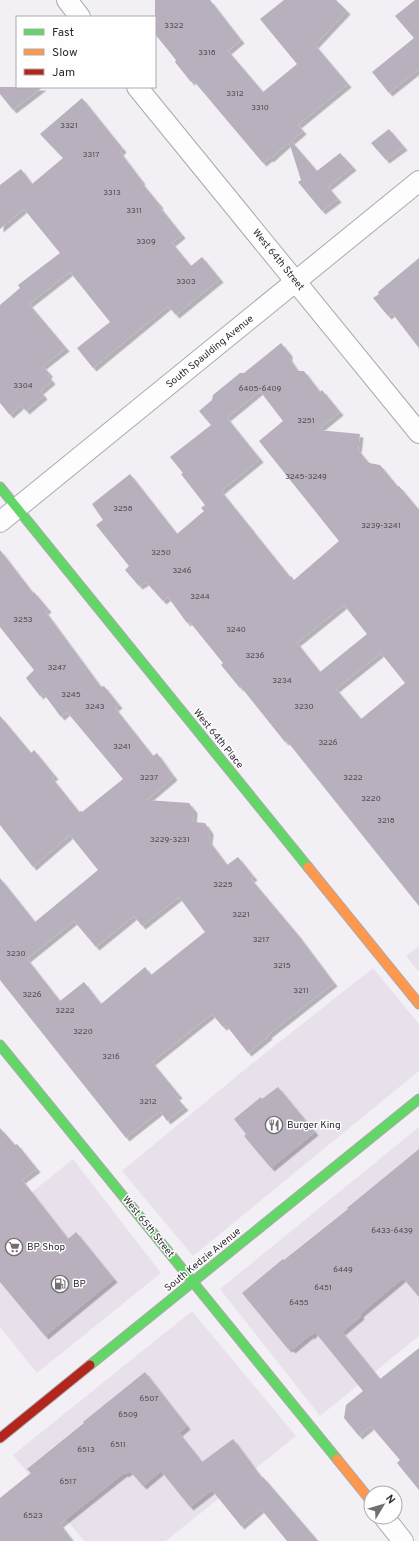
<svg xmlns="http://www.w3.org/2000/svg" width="419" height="1541" font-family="Overpass,sans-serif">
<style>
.built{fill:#e8e1eb}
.building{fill:#b8b0bc;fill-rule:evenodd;filter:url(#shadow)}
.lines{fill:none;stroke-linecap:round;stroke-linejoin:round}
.street-casing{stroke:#aca9ad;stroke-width:22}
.fast-casing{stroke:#aca9ad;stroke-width:11}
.slow-casing{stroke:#aca9ad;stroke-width:11}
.jam-casing{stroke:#aca9ad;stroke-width:11}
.street{stroke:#fdfdfe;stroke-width:20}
.fast{stroke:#63d668;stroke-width:9}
.slow{stroke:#ff974d;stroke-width:9}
.jam{stroke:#b3261e;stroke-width:9}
.labels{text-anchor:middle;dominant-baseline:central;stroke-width:3;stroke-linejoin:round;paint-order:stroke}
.number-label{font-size:8px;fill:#4f4c51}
.street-label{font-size:10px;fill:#2c2a2d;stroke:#fffeff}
.poi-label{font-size:10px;fill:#2c2a2d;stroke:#fffeff;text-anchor:start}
</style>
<defs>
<filter id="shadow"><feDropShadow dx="3.5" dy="3.5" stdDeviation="0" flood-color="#0004"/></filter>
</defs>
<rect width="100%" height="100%" fill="#f3f0f5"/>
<path class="built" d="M419 946V972L406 956Z
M373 968 419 1024V1071L193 1256 122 1171 249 1066Z
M419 1127V1336L320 1416 220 1289Z
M73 1159 161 1273 37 1373 0 1327V1218Z
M192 1311 296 1436 166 1541H84L13 1455Z"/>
<path class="building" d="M155 0H210L241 40 228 51 263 92 297 64 260 19 284 0H336L347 11 315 45 348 84 298 125 303 131 291 141 317 171 340 153 353 167 328 187 338 199 322 211 298 182 301 180 289 142 270 159 269 158 263 163 193 80 191 82 175 62 176 60 155 34Z
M415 0H419V69L389 93 372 72 414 38 395 16Z
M0 87H43L13 110 0 94Z
M82 98 123 149 120 152 142 181 141 182 160 205 159 206 182 235 172 243 191 266 202 257 220 279 176 315 168 306 93 368 77 348 110 322 70 272 29 304 66 348 43 366 49 373 48 376 52 381 40 391 44 396 26 411 21 405 10 415 0 403V305L20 288 18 285 60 253 24 209 0 229V185L21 169 32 184 63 158 40 134Z
M389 129 404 147 386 160 371 143Z
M419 258V348L392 313 388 316 373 298 379 294 378 292Z
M281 343 289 353V358L298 371H304L320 392 322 390 340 412 318 430 360 434 358 450 369 463 380 465 398 487 399 486 419 510V906L287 741 285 742 241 687 240 688 221 665 223 663 189 621 187 623 168 597 163 601 146 582 139 586 125 570 129 566 96 525 103 520 92 504 130 474 177 534 204 511 201 508 205 505 181 474 183 473 170 457 211 425 199 411 212 400 213 395 240 373H244ZM260 391 283 421 259 441 339 541 294 580 291 576 290 577 221 491 260 459 227 418ZM344 605 367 634 320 672 297 643ZM381 653 405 683 361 719 336 689Z
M0 550 33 593 34 592 48 609 45 611 101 687 104 686 119 705 115 708 153 756 157 753 174 777 147 800 189 803 194 810 193 822 205 823 210 831 209 841 227 865 238 857 254 877 251 879 298 935 334 983 268 1035 269 1036 248 1053 226 1025 223 1027 212 1014 152 1062 179 1095 176 1097 185 1107 167 1121 160 1111 126 1138 0 980V878L35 922 98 870 70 835 33 867 0 825V716L31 753 34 750 55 776 52 778 79 812 81 811 82 812 123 779 67 712 61 717 43 693 40 696 26 678 34 670 0 627ZM179 897 205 932 151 975 145 967 101 1004 84 982 60 1001 27 959 74 921 96 947 134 916 142 926Z
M278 1087 315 1132 271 1168 244 1136 246 1134 234 1119 261 1097 262 1099Z
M0 1128 15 1145 17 1144 37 1169 22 1180 68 1239 76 1232 114 1279 45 1336 0 1282Z
M419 1149V1297L403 1278 360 1314 361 1316 342 1332 380 1379 419 1348V1490L397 1463 400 1460 371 1426 359 1436 344 1418 346 1405 363 1391 315 1332 311 1336 310 1335 292 1350 290 1348 288 1349 242 1293 283 1259 284 1260 348 1209 347 1208Z
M145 1372 187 1426 179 1433 202 1462 233 1439 262 1478 263 1477 318 1541H287L261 1509 241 1526 212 1490 190 1507 161 1471 143 1486 130 1471 125 1474 124 1473 60 1524 73 1541H0V1498L31 1473 27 1469 84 1423 83 1422 109 1401Z"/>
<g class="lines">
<defs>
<path id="street" d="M67 0 80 17
M137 87 419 433
M0 522 419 181
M384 1517 403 1541"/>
<path id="fast" d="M0 487 308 867
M0 1045 337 1459
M90 1365 419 1099"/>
<path id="slow" d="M308 867 419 1004
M337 1459 371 1501"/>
<path id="jam" d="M0 1438 90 1365"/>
</defs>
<use href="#street" class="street-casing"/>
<use href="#fast" class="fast-casing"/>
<use href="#slow" class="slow-casing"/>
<use href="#jam" class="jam-casing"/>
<use href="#street" class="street"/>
<use href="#fast" class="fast"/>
<use href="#slow" class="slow"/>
<use href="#jam" class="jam"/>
</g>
<defs>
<symbol id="restaurant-ring" viewBox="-11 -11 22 22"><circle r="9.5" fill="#fffeff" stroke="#726f73" stroke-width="1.5"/><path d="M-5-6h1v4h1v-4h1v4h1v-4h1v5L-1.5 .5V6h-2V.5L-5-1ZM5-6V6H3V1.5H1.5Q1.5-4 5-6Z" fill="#726f73"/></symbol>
<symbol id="supermarket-ring" viewBox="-11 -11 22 22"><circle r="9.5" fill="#fffeff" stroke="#726f73" stroke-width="1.5"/><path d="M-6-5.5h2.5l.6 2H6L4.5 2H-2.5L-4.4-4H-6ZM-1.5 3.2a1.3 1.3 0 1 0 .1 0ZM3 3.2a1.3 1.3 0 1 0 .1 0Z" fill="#726f73"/></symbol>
<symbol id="fuel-ring" viewBox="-11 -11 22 22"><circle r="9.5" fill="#fffeff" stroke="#726f73" stroke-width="1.5"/><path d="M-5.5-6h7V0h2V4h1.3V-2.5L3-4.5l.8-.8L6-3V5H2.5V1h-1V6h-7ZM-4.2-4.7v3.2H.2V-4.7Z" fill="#726f73"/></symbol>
</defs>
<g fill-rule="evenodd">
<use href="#restaurant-ring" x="264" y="1115" width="20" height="20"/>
<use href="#supermarket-ring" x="4" y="1237" width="20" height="20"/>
<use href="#fuel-ring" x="50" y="1274" width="20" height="20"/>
</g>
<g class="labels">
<g class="number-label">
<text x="174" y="26">3322</text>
<text x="207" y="53">3318</text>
<text x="235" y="94">3312</text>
<text x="260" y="108">3310</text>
<text x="69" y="126">3321</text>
<text x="91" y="155">3317</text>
<text x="112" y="193">3313</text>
<text x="134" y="211">3311</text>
<text x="146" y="242">3309</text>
<text x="186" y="282">3303</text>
<text x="23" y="386">3304</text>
<text x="260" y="389">6405-6409</text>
<text x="306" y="421">3251</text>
<text x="306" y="477">3245-3249</text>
<text x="123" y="509">3258</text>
<text x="381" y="526">3239-3241</text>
<text x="161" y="553">3250</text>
<text x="182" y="571">3246</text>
<text x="200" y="597">3244</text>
<text x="23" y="620">3253</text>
<text x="236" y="630">3240</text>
<text x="255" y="656">3236</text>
<text x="57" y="668">3247</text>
<text x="282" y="681">3234</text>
<text x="71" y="695">3245</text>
<text x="95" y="707">3243</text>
<text x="304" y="707">3230</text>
<text x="328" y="743">3226</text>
<text x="122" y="747">3241</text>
<text x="149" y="778">3237</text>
<text x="353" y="778">3222</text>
<text x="371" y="799">3220</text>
<text x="386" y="821">3218</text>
<text x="170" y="840">3229-3231</text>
<text x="223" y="885">3225</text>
<text x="241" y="915">3221</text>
<text x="261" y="940">3217</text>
<text x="16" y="954">3230</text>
<text x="282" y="966">3215</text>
<text x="301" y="991">3211</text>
<text x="32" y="995">3226</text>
<text x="65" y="1011">3222</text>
<text x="83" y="1032">3220</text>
<text x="111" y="1057">3216</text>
<text x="148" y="1102">3212</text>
<text x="392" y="1231">6433-6439</text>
<text x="343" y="1270">6449</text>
<text x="323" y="1288">6451</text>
<text x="299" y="1303">6455</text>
<text x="149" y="1399">6507</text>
<text x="128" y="1415">6509</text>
<text x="118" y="1445">6511</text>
<text x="86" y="1450">6513</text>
<text x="68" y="1482">6517</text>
<text x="33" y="1516">6523</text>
</g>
<g class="street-label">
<text transform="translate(278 260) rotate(51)">West 64th Street</text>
<text transform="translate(210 352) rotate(-39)">South Spaulding Avenue</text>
<text transform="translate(218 739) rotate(51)">West 64th Place</text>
<text transform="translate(148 1227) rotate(51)">West 65th Street</text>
<text transform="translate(203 1260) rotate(-39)">South Kedzie Avenue</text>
</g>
<g class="poi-label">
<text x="287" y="1125">Burger King</text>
<text x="27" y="1247">BP Shop</text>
<text x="73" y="1284">BP</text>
</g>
</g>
<rect x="16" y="16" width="140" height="72" fill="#fffeff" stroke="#aba9ab"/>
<rect x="24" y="29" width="20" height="6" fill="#63d668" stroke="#aba9ab"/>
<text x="52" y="36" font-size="12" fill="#2c2a2d">Fast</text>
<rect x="24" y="49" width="20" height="6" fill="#ff974d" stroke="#aba9ab"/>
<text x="52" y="56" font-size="12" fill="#2c2a2d">Slow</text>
<rect x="24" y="69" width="20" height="6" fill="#b3261e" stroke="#aba9ab"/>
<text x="52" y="76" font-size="12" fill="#2c2a2d">Jam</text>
<g transform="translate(383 1505) rotate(52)"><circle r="19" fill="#fffeff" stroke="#aba9ab"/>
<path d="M0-3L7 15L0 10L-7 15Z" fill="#726f73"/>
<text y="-6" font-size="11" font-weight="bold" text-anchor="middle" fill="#2c2a2d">N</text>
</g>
</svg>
